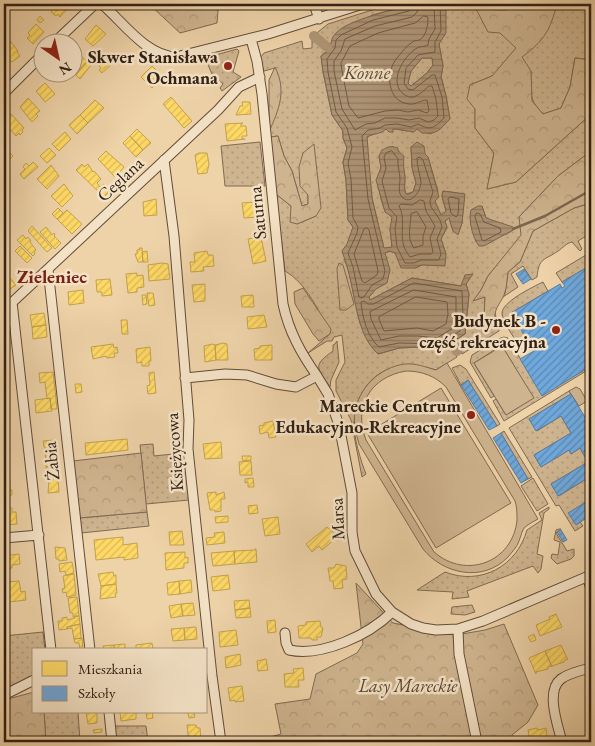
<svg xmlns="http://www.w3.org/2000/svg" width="595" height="746" font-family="'EB Garamond',serif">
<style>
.grass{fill:url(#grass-dots);stroke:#806a52;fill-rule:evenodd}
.forest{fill:url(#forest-crowns);stroke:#806a52}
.garden{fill:#ceb48f;stroke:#806a52;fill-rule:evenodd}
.water{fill:url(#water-rules);stroke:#7c664f;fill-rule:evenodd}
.homes{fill:url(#homes-hatch);stroke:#c1a24d}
.schools{fill:url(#schools-hatch);stroke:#5c7fa0}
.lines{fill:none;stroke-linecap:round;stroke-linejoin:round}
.shore{stroke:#705a45;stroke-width:1}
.stream{stroke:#7c664f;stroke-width:2.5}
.canal{stroke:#ae9576;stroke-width:10}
.minor-casing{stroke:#604c39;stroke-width:11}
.minor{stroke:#f4e2c6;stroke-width:9}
.poi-dot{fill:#8f2418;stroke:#f4e2c6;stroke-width:2}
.labels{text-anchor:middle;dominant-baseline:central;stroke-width:5;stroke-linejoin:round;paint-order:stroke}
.poi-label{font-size:18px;font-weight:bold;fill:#312014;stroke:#f4e2c6;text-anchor:end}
.street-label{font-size:18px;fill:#312014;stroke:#f4e2c6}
.park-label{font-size:18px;font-style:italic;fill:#584533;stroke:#f4e2c6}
.water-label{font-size:19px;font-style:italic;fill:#5d4936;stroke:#f4e2c6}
.neighbourhood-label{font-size:19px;font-weight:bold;fill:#7a1f14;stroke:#f4e2c6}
</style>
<defs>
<pattern id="grass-dots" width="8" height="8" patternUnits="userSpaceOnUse" patternTransform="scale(1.25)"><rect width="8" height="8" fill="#ceb48f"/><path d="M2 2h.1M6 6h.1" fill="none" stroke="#b19a7a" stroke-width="1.8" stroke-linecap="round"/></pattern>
<pattern id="forest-crowns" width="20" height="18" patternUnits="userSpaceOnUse" patternTransform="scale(1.25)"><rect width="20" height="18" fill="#ceb48f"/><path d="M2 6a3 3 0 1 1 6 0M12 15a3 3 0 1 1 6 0" fill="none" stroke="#b19a7a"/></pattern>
<pattern id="water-rules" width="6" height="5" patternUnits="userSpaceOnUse" patternTransform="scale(1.25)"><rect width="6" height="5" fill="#ae9576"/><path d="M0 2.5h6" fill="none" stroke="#8e7960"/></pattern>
<pattern id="homes-hatch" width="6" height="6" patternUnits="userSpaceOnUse" patternTransform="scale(1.25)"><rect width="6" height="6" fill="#ffd966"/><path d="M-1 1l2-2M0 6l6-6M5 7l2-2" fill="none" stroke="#dbba58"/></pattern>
<pattern id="schools-hatch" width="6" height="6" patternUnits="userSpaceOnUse" patternTransform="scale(1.25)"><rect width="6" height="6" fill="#6fa8dc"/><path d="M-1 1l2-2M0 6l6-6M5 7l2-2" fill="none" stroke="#5c88b1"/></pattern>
</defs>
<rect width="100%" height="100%" fill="#eed2a8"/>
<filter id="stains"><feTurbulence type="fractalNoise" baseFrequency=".004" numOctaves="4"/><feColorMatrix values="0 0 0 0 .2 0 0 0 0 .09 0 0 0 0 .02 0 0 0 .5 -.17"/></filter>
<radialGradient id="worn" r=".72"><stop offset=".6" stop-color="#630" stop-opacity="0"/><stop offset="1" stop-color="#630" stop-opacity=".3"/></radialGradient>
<path class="grass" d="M391 4H417L372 15 331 43 330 47 328 46 326 48 328 50 321 56 323 72 332 115 343 131V138L347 148 343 162 346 180 348 220 353 227 344 260 348 268 360 323 378 354 399 348 418 347 432 350 442 348 465 334 469 294 466 284 472 274 461 286 412 278 370 300 369 297 390 270 384 253 392 251 415 268 446 254 441 239 447 228 445 221 449 218 453 231 458 234 462 223 464 194 443 191 442 196 446 211 442 216 436 206 435 201 438 191 428 157 411 147 412 167 416 183 413 192 406 194C404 188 405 185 405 179 405 172 400 153 397 147L379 156 381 167 377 180 381 199 385 211 393 217 390 229 392 247 384 249 372 198 366 142 367 137 385 129H396L407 131 417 129 430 134 436 131 450 119 446 96 441 76 443 66 439 44 446 9 444 4H588V11L591 13V60L575 58 570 87 561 108 543 114C528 100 531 90 531 72L492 76 470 85 475 109V128L494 153 487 189 516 182 591 114V151L558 176 519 217 522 235 488 276 481 290 474 300 485 297 484 318H494L495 313 499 327V331L462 354 460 351 455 354 457 357 436 370C393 356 358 375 354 422 353 435 361 462 366 474L362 477 351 420 336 391V380L345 362 342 335 334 337 332 341H327L308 353 330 334C320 312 306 283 285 271L276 194 291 206 297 224 316 216 308 195V204L302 206 292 171 284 156 278 136 270 137 269 132 275 68 264 71 260 58 264 53 302 41 303 49 312 48V40L318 32 328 24ZM482 206 486 218 513 230 507 234 476 242 470 216Z
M237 49 239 51 233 72 241 77 222 91 220 88 223 84 212 74 205 58Z
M422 58H432L433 65 427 73 411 86 408 83 411 71Z
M260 142 265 186H225L221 146Z
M591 203V233L578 241 582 249 580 251 572 242C566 243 563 248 558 251 544 261 539 257 537 277L532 280 523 266 511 274 518 287 503 297 505 294 508 272 520 262 533 231 574 208Z
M591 252V265L562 282 556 273Z
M543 282 548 291 511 313 532 346 524 352C518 343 503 324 502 314 501 302 533 287 543 282Z
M504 337 508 338 542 395 591 366V368L504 421 493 401 496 399 506 415 533 398 498 339Z
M337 341 339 362 331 380 330 387C317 367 312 366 333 351V345L335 344Z
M492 343 496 349 474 363 494 396 491 398 470 362 472 355Z
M460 365 466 369 500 424 497 426 468 380 461 385 452 368Z
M569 391 571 394 529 419 537 431 561 416 571 433 534 455 541 467 569 450 571 454 580 448 588 462 551 484 559 496 586 479 589 482 591 481V499L569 513 576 524 580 522 583 526 575 531 559 505 556 506 509 428Z
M504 431 532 477 528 479 501 433Z
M153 444 154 456 173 454 185 464 189 500 146 504 140 445Z
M533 478 548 504 537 511 521 486Z
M549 507V509L544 513 537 554 543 556 541 569 538 573 533 566 467 591 469 597 452 599 453 592 417 590 445 572C481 586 517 566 527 530L542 520 539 513Z
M147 512 149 526 81 533 79 518Z
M559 529H561L556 533 567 551 574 549V556L571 559 557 564 551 558 552 554 558 555 560 542 554 540 556 530Z
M472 605 475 612 465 615 451 614 452 607Z
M43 632 45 650H34V676L15 686H8L4 678V636Z
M44 712H78L80 742H46Z
M114 726H146L148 742H115Z"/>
<path class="forest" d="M149 4H215L218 11 217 23 180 33Z
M506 4H557C550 30 545 40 522 57L531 71 532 101 543 114 561 108 570 87 575 58 591 60V114L516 182 487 189 494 153 475 128V109L467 99 470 85 492 76 516 48 500 33 488 32 476 9 506 10Z
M275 67C287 91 279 109 269 132V80Z
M278 136 284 156 292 171 302 206 308 204V195L300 186 299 167 303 153 314 144 321 208 316 216 297 224 290 222 291 206 276 194 270 137Z
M591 151V203L574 208 533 231 520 262 508 272C507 278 507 286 505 292 503 301 494 307 495 318H484L485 297 473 301 481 290 488 276 521 235 519 217 558 176Z
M339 263 343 265 354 304 346 310H340L337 269Z
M303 288 331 329 330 334 319 341 313 334 295 304 294 292Z
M141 453 147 512 79 518 73 461Z
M356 583 393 623 444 633 462 634 485 630 504 624 538 705 528 722 512 735 513 742H252L281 734 275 704 310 699 316 674 357 653 363 644Z
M34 692V712H44L46 742H4V700Z"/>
<path class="garden" d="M502 346 534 398 506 415 474 363Z
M447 363 538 519C534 521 529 524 525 527 522 530 521 536 519 541 517 547 512 552 508 557 483 583 443 574 423 549L359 444C356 433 353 423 355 413 358 388 380 367 405 364 416 363 425 367 436 370ZM406 371C422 371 435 376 446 387L515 501C517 507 517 513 517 520 513 562 466 580 434 552L366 440C353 407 370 377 406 371Z
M576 387 580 389 587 401 579 406 569 391Z
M441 388 511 503 436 548 367 433Z"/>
<path class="water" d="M417 4H444L446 9V33L439 44 443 66 441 77 446 96 450 119C439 130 439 134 422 133L417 129 414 132 396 129H393V132H389L386 129C380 135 373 133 367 137L372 198 384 248 392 247 390 229 392 217 385 212 376 180 381 168 379 156 382 150C397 142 394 149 404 156 403 164 404 169 405 177 405 184 403 187 406 194H409L413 192 416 183 412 167 411 147 417 142 424 146 425 154 428 157 439 197 435 201 441 215 446 211 442 196 443 191 465 194 462 223 458 235 453 231 449 218 445 221 447 227 441 239 446 254 445 266 422 265 415 268H401L395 253 389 251 385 253 390 270 387 283 376 289 369 297 370 300 412 278 461 286 465 275 473 274 466 284 469 294 465 334 442 348 432 350 418 347 399 348 378 354C356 334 356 298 348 270 347 264 344 258 342 251L347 244 353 227 348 220 346 180 343 162 347 148 343 138V131L332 115 323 71 321 56 328 51 326 48 328 46 330 47C332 41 331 38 336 33 347 20 399 8 417 4ZM422 58H432L433 65 427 73 411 86 408 83 411 71Z
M478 206H482L486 218 513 227V230L484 246H479C473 238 468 221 471 210Z"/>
<path class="homes" d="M57 4H66L69 7 60 17 58 14 56 16 51 12Z
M40 16 44 20 40 23 37 20Z
M36 24 44 32 33 44 27 38 30 35 28 33Z
M96 25 106 34 93 46 85 39Z
M8 38 18 51 17 52 20 56 12 62 4 55V42Z
M102 53 106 56 108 54 113 58 111 60 113 63 102 73 99 70 101 68 94 61Z
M82 57 87 61 73 77 68 72H72V67H75Z
M87 61 91 65 80 79 76 75Z
M152 66 163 77 152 88 141 77Z
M45 83 55 94 45 102 36 91Z
M171 97 192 121 184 128 163 104Z
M28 98 40 111 36 114 38 116 32 122 20 107Z
M95 100 104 108 88 123 80 115Z
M242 102H250L251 114 236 115 240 106H243Z
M11 114 24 128 22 130 23 132 20 135 19 133 16 136 9 128 7 129 4 126V121Z
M80 115 88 123 77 134 69 125Z
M243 123 241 124V126H246L247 136H242V139H245L227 141 225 124Z
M137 129 151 143 143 150 130 136Z
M65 132 71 139 59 151 52 144Z
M130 136 143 150 136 157 123 143Z
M49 148 56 155 47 163 40 156Z
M6 149 13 156 6 162 4 160V151Z
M106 151 124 167 115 177 98 159Z
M199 153H207L209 164 207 173 198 174 195 155Z
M33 162 38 167 24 179 20 174 25 169 23 167 26 163 29 166Z
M82 164 84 167 88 164 93 172 94 171 101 179 97 183 100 187 104 184 110 191 104 197 76 170Z
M51 165 59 176 47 189 37 179Z
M64 184 73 196 62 207 51 196Z
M156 199 157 215 144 216 143 202Z
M255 202V206H258V211H256L257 217 244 218 242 203Z
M58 208 63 213 57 219 52 214Z
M67 210 82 224 72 234 57 219Z
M32 226 52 248 47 252 28 231Z
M46 227 52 235 54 233 55 235 54 236 61 243 55 249 40 232Z
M23 235 26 239 28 237 31 241 30 242 36 250 34 252 35 254 33 256 17 240Z
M261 237 266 261 253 264 248 239Z
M20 246 32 258 27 263 15 251Z
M139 248H142L143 262H138L135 254H137V250L140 249Z
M147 251 148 262H143L142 252Z
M207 251 208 255H213L214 266 203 267 204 271 191 272 190 262H195L194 253Z
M162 263 168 264 170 279 149 281 148 265Z
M4 271 16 285 10 289 4 282Z
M137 273V276L143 275 144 287 137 288V292L128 293 126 274Z
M110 279 112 295 102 296V292H97L96 280Z
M205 284V301L194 302 192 285Z
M83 290 84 303 69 305 68 292Z
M147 293H153L155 305 149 306Z
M142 295H146L147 304 143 305Z
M253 295 254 307H242L241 296Z
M44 313 46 325 32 327 30 315Z
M264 315 267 327 248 329 247 317Z
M121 320H127L128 334H122Z
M46 325 47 337 33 339 32 327Z
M224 343 227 344 228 360H216L215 345Z
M113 344 114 348 117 347 118 353H114L115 357 107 358 106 356 93 359 91 347Z
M212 344 215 345 216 360 205 362 204 346Z
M272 345V360H255L254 349 260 348V346Z
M150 347 151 361H149V366H142V362L137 363 136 349Z
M53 372 57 409H51L50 398 47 399 45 382 40 383 39 373Z
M154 372 156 393 148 394 147 386 150 385 149 373Z
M75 384H81L82 392 76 393Z
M50 398 52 411 36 413 35 400Z
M273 421 276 437 269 438 268 432 260 434 259 426 264 425V423Z
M127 439 128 450 86 455 85 443Z
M54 440 57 466 46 467 45 447H44L43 441Z
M221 442 222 458 205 459 203 444Z
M242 456H251V460L243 461Z
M251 461 252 475H240L239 462Z
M57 466 59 492 48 493 49 480H47L48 473H46V467Z
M4 478 10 479V490H12V495L4 496Z
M253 478 254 487H248V482L245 483V479Z
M216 492V495L224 492 225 499H221V511L215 512V510H210L207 493Z
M257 505 258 513 249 514 248 506Z
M4 508H12V512H16L17 524 4 525Z
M228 516V522L216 523 215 517Z
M278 517 280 534 265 536 262 519Z
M327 527 333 532 336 538 322 550 319 546 312 552 306 544Z
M182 531 184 545H170L169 532Z
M224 532 225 543 207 545 206 538 215 537 214 533Z
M123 537V545L137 543 138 558 124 560V557L96 560 94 540Z
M55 547 65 548 67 560 59 561V559H56Z
M255 549H256L257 562 235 564 234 551 256 550Z
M234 551 235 564 213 566 211 553Z
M185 552V558L188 557V563H184V568L166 570 165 553Z
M19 554 20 564 12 565V568L4 569V556Z
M72 562 74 573 66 575 65 571 60 572 59 564Z
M336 564 346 566 347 579 342 580 343 588 334 589 333 581H330L328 568H334Z
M113 572 114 576 116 575V584L101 586 98 574Z
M74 574 76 595 67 597 66 592 63 593 62 589 65 588 63 576Z
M228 575 230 589 213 591 211 577Z
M191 580 192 592 180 594 179 581Z
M19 581 21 592 25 591 26 600 9 602V589H7V582Z
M179 581 180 594 168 595 167 583Z
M116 584 117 593H115L116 597 100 599 101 586Z
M77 597 79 616 73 617V613H70L68 598Z
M249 600 250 608 235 610 234 601Z
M193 603 195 615 183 616 181 604Z
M181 604 183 616 171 618 169 606Z
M250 608 251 617 236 618 235 610Z
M556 614 562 627 540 636 536 625 550 619 549 617Z
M4 615V626H7L8 631H4Z
M75 616H79L80 624 67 627V629L59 630 58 621H62V618L67 617V620L75 618Z
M275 620 276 632 268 633 267 621Z
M320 621 321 627 323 628 321 637H317V640H312L311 638H299L298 626 306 625V622Z
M80 624 81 638 74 639 72 628 67 629V627Z
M196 627 197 639 185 640 184 628Z
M184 628 185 640 173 641 171 629Z
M236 630 238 645 220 647 219 632Z
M534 634 536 640 531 642 528 637Z
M82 638 83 650H80L79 643H75L74 639Z
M152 643 153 650H136V645Z
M125 644V650H114V645Z
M114 645V650H104L103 646Z
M561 645 568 660 567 659 564 661V662L552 666V667L545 651Z
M545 651 552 667 551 666 548 667V669L536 672V674L529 658Z
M240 654 241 665 226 668 225 657Z
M266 659 268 670 258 671 257 661Z
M303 668 304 680H298L299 687H285L284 674 294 673 293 669Z
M242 686 244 701 235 702V700L230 701 228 688Z
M86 712H97V723L88 724Z
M120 712H136V719L121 721Z
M146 712H152L153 718 147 719Z
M188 712H194L195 717 189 718Z
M187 725H196L197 728H200L201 742H189Z
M537 728 538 730 546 728 547 737 544 738 545 742H530L528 730Z
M102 729V732L94 733 93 730Z"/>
<path class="schools" d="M591 265V366L542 396 520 359 534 351 511 313 560 284 562 288 565 286 562 282Z
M524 269 531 279 523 284 516 274Z
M468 380 497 426 489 430 461 385Z
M571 394 591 427V481L589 482 586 479 558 496 551 484 588 462 580 448 571 454 569 450 541 467 534 455 571 433 561 416 536 431 529 419Z
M501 433 528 479 521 483 493 438Z
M591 499V515L576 525 568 513Z
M561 530 567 540 563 542 557 532Z"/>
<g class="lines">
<path class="shore" d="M413 4 412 8 409 11 373 20 341 35 336 40 335 48 327 59 328 72 336 112 347 128 352 147 348 163 351 179 353 218 358 227 357 233 348 253 353 267 359 297 361 298 364 297 372 285 383 279 385 271 368 199 362 136 368 130 380 128 385 125 397 124 411 127 418 124C431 131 434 128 444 118L442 97 435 75H432L413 90 408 89 404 83 406 68 418 55 435 52V42L441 31 440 4
M419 4 417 12 412 17 375 26 345 39 341 51 334 61V71L342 109 355 130 366 124 375 123 385 118H397L409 120 419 118 428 122 434 120 438 116 436 99 432 86H429C425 89 421 94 416 96 412 98 408 97 405 95 387 84 403 56 417 48 420 46 425 47 428 45L429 39 435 29 434 4
M424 16 428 17C428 24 427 34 421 39 419 41 416 40 414 41 407 45 402 52 397 58 385 72 387 102 409 104 416 105 421 100 427 100L429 111 427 113 418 110 408 112 398 110 385 111 358 118 349 106 342 71 341 63 350 46 378 33 415 23Z
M392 151 398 159C397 167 400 171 400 179 400 185 397 193 403 198 412 205 421 190 421 182 420 174 417 167 417 158L420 157 423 160 433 192 430 201 431 207 440 220 442 227 437 239 441 254 439 260H421L414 263H405L397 247 395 229 397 217 389 208 382 181 386 168 384 157 386 153Z
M451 197 459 199 458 215 456 217 451 213 448 199Z
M420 200 424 201 426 211 435 226 430 238 433 252 431 254H420L410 257C395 239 408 223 399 206L401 204 412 205Z
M417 212 426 227 423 236V245L414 248C406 238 411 225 411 214Z
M477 213 480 214 484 222 500 228 501 232 484 241 482 240 475 217Z
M367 228 369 230 378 271 377 275 365 283 362 281 354 254 364 229Z
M414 283 462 291 463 316 460 331 439 344 399 343 379 347C368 338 362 317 361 302L364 301 368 304H373Z
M414 290 456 297V315L453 328 437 338 418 336H399L381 340 371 319 370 312Z
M416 297 447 302 448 314 446 324 433 331 417 328 384 331 379 319V317Z"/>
<path class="stream" d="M513 229 545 216 591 190"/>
<path class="canal" d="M314 36 327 47
M452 342 457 351"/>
<defs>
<path id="minor" d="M102 4C123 22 146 56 176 57L268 34 363 4
M314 4 319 19
M251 39 257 61 262 94 283 304C289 332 301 353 317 376
M55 42 95 4
M4 93 42 55
M164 160 174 236 189 420 188 449 212 676 221 742
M48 269 90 650
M12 302 51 650
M4 310 218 110 239 87 260 77
M185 378 225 374 247 375 276 384 296 387 317 376 328 394 339 425 352 493V532L355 551 376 594 392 612 411 624 423 628 436 630 458 629 483 621 591 575
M4 538 39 535
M587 577 591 588
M458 629 459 654 477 742
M285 633 286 643 289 650C322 657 369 635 392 612
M4 695 34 680
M109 712 112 742
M562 742C558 726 545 691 561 679 569 673 582 670 591 668"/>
</defs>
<use href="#minor" class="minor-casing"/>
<use href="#minor" class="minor"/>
</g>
<g class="poi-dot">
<circle cx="228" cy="66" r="5"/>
<circle cx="556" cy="330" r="5"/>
<circle cx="471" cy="415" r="5"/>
</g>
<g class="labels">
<g class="poi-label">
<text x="218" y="56">Skwer Stanisława<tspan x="218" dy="21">Ochmana</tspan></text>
<text x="546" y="320">Budynek B -<tspan x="546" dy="21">część rekreacyjna</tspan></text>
<text x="461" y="405">Mareckie Centrum<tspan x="461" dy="21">Edukacyjno-Rekreacyjne</tspan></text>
</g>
<g class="street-label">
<text transform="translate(120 179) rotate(-43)">Ceglana</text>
<text transform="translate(257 213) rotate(-96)">Saturna</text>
<text transform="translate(174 452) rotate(-94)">Księżycowa</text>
<text transform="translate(51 461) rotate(-96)">Żabia</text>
<text transform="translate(337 519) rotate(-93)">Marsa</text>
</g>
<g class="park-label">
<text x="408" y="685">Lasy Mareckie</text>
</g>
<g class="water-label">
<text x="367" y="72">Konne</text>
</g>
<g class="neighbourhood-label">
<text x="52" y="276">Zieleniec</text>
</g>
</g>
<rect width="595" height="746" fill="none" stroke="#eed2a8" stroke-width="20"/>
<rect x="5" y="5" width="585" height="736" fill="none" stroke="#312014" stroke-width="2.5"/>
<rect x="10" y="10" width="575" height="726" fill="none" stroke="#312014"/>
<rect x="32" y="648" width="175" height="65" fill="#f4e2c6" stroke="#a6947f"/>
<rect x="42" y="661" width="25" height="15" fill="#ffd966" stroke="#a6947f"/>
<text x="78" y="674" font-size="15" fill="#312014">Mieszkania</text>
<rect x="42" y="686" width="25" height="15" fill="#6fa8dc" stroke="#a6947f"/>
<text x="78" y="698" font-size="15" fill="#312014">Szkoły</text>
<g transform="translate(58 58) rotate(146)"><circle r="24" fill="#f4e2c6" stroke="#a6947f"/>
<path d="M0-4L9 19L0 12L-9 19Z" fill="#8f2418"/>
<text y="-8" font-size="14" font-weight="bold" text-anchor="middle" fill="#312014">N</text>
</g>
<rect width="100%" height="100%" filter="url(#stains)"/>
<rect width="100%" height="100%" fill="url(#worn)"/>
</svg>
